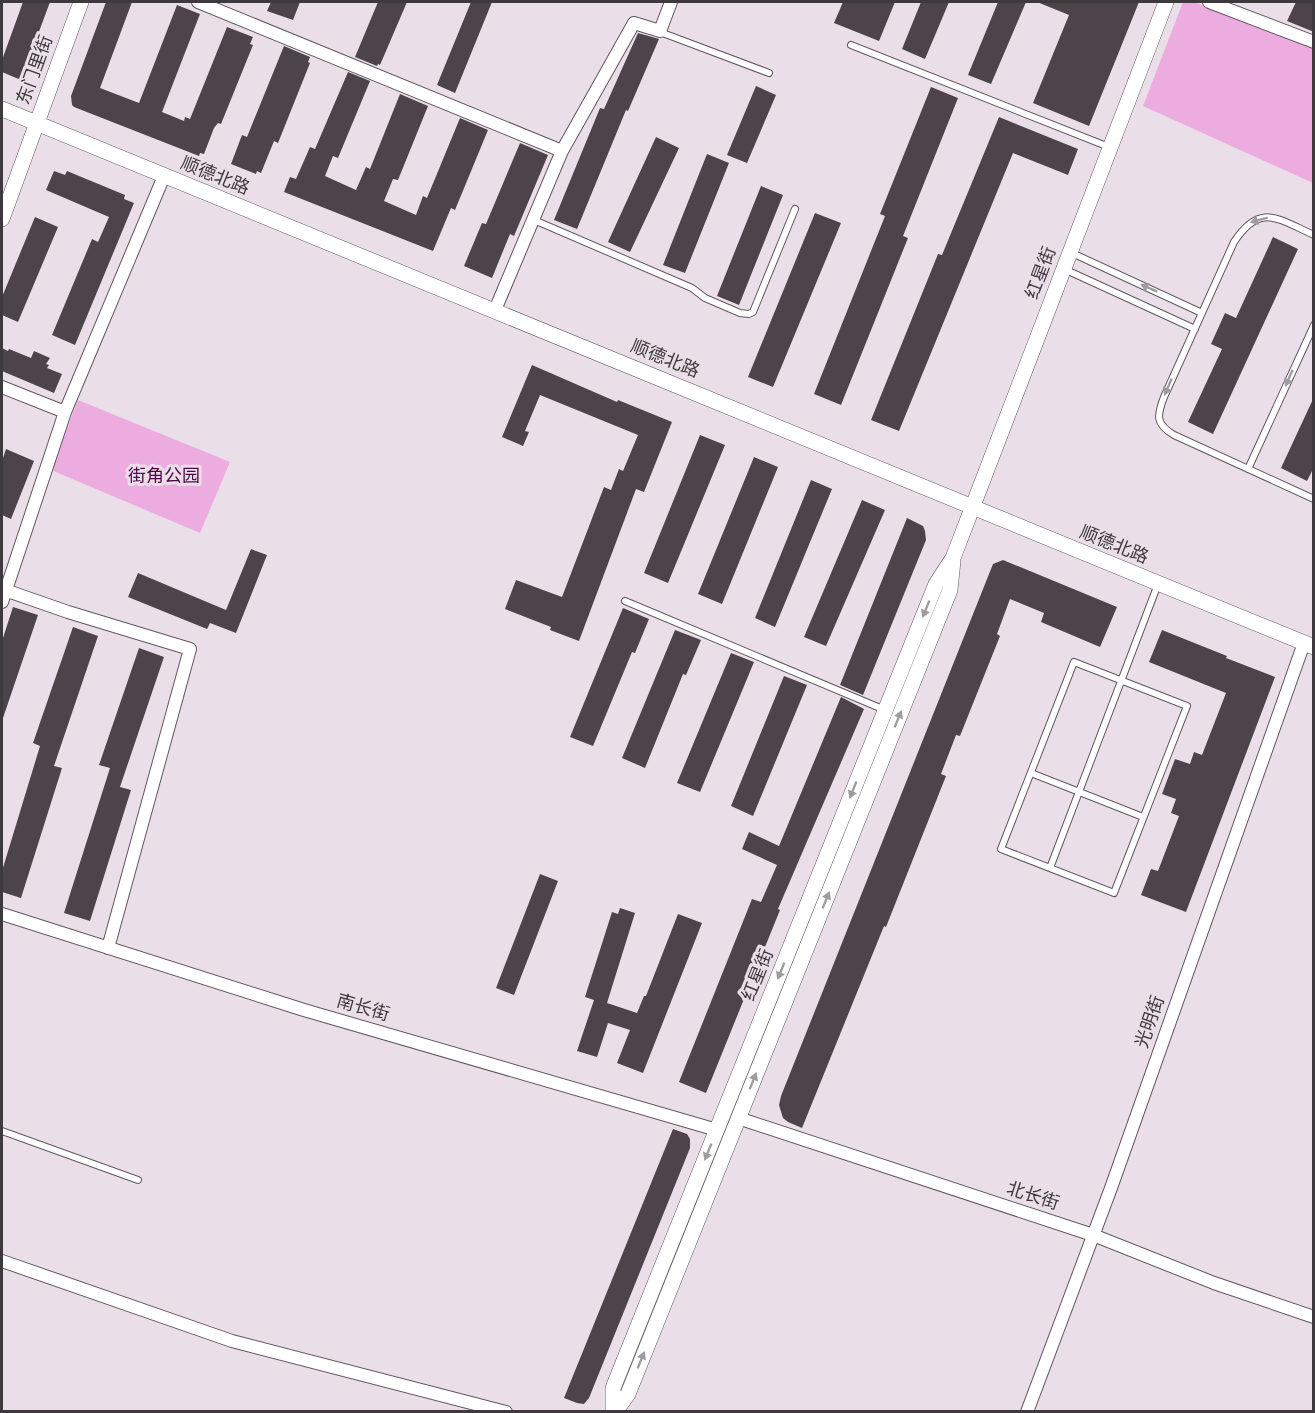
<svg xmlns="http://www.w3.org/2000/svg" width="1315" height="1413" font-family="'Sofia Sans Condensed','Noto Sans SC',sans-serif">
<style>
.green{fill:#edace0}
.building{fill:#4d444b}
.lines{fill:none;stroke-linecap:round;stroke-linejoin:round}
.service-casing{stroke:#61585f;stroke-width:8}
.minor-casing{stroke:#61585f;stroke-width:14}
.tertiary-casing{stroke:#61585f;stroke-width:16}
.service{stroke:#fff;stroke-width:6}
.minor{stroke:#fff;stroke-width:12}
.tertiary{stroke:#fff;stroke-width:15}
.oneway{fill:#9e9c9e}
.labels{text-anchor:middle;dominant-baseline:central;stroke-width:6;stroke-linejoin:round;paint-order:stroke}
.street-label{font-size:18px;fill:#3d393c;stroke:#eadfe8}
.park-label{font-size:18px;fill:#500748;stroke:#eadfe8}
</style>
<rect width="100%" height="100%" fill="#eadfe8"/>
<path class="green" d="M1183 2H1194L1313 48V183L1143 106Z
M78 400 230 462 200 533 51 470Z"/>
<path class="building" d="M23 2H50L21 80 2 72V60Z
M106 2H132L100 88 139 103 177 5 200 14 162 112 184 121 185 117 190 119 227 27 253 37 250 44 253 45 221 124 218 123 214 128 204 154 200 153 199 156 74 107 72 105 71 96Z
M271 2H300L293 20 267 11Z
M378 2H407L380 65 378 64 377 66 355 57Z
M471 2H492L455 93 437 85Z
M843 2H895L879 41 834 23Z
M921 2H949L925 59 902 49Z
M998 2H1026L991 84 968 75Z
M1037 2H1139L1089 126 1033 103 1069 15Z
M1296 2H1314V32L1287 21Z
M638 33 659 39 628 111 626 110 577 229 554 220 600 108 604 109Z
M284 46 310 57 308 62 310 63 278 143 274 141 261 173 257 171 256 174 231 164 242 135 247 137Z
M348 72 370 81 338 158 333 156 325 176 356 190 366 167 370 169 400 94 428 106 398 180 393 179 384 201 416 215 423 196 427 198 460 118 488 130 455 210 451 208 433 251 284 192 290 177 296 179 310 147 315 149Z
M756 86 776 95 747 163 727 155Z
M931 87 958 98 903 236 908 238 841 405 814 394 885 216 880 214Z
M999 117 1078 149 1068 175 1013 153 899 431 871 420 938 254 942 255Z
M656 137 679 148 630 252 608 242Z
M520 143 548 155 514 236 510 234 492 278 464 266 482 223 486 224Z
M707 154 729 163 685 273 663 265Z
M54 171 65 175 67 171 125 195 124 199 134 203 75 345 52 335 92 239 98 242 109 217 46 190Z
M761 186 783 195 739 305 717 296Z
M815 213 841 223 773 387 748 377Z
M35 217 58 227 18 322 2 315V297Z
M1273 237 1298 249 1213 434 1188 422 1222 349 1211 344 1225 313 1236 318Z
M2 348 8 351 9 349 31 358 34 351 50 358 46 364 49 365 47 368 62 374 54 393 2 371Z
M532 365 617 402 618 400 672 422 644 492 636 489 579 641 550 630 551 627 505 609 516 580 562 597 604 487 611 490 619 469 623 471 638 435 540 395 525 431 529 432 523 446 502 437Z
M1314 397V467L1307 481 1281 468Z
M700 435 725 445 668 583 644 573Z
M6 449 34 461 11 519 2 515V461Z
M754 457 778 467 722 604 698 594Z
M811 480 832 489 775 627 755 618Z
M862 500 885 510 826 646 804 637Z
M907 518 923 526 925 531 926 540 863 695 840 685Z
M251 549 267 555 236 633 210 623 207 629 128 597 138 573 226 610Z
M1003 560 1117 607 1100 647 1041 622 1044 613 1010 599 997 634 1000 636 960 736 956 735 941 774 946 776 886 927 884 926 802 1128 788 1122 783 1118 779 1105 781 1096 993 564Z
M13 607 38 615 3 718H2V641Z
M623 608 649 619 635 653 632 652 593 746 570 737Z
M73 627 98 636 54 766 62 768 21 898 2 892V871L40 746 33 743Z
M675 630 701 640 686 675 683 674 645 768 622 758Z
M1162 630 1227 656 1226 658 1275 677 1186 912 1141 895 1151 869 1158 871 1179 816 1171 813 1176 799 1162 794 1175 759 1190 764 1194 752 1202 755 1226 693 1149 662Z
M139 648 164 657 120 787 131 790 90 921 64 913 110 768 99 765Z
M731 653 754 662 700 792 677 783Z
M784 676 807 685 753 816 731 806Z
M841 697 864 709 778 909 780 910 706 1093 679 1082 752 899 761 902 777 865 742 849 749 832 779 846Z
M540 874 558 881 514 995 496 988Z
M620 908 635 913 607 1003 637 1013 644 996H646L678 914 702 923 643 1073 617 1063 630 1030 608 1023 597 1057 577 1051 594 1000 585 997 612 912 618 914Z
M673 1129 687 1134 690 1139V1148L589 1398 584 1404 577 1403 564 1398Z"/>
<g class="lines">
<defs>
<path id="service" d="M660 32 769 73
M851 45 1109 147
M534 220 692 288 705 298 740 313 749 314 753 312 795 209
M1314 235C1278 219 1260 202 1234 242L1164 397C1157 415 1155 424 1174 435L1314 499
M1072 253 1202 313
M1064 269 1195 329
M1248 469 1314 325
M625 601 885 710
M1074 662 1187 706 1114 893 1001 849Z
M1031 773 1143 817
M1050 868 1158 584
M2 1131 138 1180"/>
<path id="minor" d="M198 2 562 151
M1209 2 1314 42
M495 310 562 151 634 23 660 31 671 2
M2 387 65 412
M2 589 68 612 190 649 108 948
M2 602 65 412 164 176
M2 914 304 1010 717 1130
M738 1118 1093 1235 1214 1283 1314 1317
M2 1261 232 1341 506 1412
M1027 1412 1111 1188 1304 643"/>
<path id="tertiary" d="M2 109 1314 647
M2 219 81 2
M613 1412V1388L936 584 953 558 1166 2
M615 1412 628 1394 950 590 953 561"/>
</defs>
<use href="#service" class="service-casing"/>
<use href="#minor" class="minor-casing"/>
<use href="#tertiary" class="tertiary-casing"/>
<use href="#service" class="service"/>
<use href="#minor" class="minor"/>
<use href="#tertiary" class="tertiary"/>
</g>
<defs><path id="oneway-solid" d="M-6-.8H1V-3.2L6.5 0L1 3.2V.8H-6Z" transform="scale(1.5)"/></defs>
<g class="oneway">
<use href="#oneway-solid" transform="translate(1259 220) rotate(165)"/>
<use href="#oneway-solid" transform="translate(1149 288) rotate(-156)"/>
<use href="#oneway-solid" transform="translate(1289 378) rotate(114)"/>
<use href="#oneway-solid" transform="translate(1168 387) rotate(114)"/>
<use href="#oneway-solid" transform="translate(926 609) rotate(112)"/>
<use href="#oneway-solid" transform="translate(898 719) rotate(-68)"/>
<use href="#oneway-solid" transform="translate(853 790) rotate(112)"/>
<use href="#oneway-solid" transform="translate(826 900) rotate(-68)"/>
<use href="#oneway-solid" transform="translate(781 971) rotate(112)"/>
<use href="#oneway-solid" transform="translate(753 1081) rotate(-68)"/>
<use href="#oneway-solid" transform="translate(708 1152) rotate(112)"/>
<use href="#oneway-solid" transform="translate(641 1360) rotate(-68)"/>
</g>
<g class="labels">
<g class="street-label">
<text transform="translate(35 70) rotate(-70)">东门里街</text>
<text transform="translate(215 176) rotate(22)">顺德北路</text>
<text transform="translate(1041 273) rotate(-69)">红星街</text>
<text transform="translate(665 359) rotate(22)">顺德北路</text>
<text transform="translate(1114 545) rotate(22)">顺德北路</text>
<text transform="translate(758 975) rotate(-68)">红星街</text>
<text transform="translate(363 1008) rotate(16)">南长街</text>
<text transform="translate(1150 1022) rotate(-71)">光明街</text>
<text transform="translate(1033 1196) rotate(18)">北长街</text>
</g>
<g class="park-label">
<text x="164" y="476">街角公园</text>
</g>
</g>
<rect width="1315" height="1413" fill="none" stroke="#3d393c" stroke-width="6"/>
</svg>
